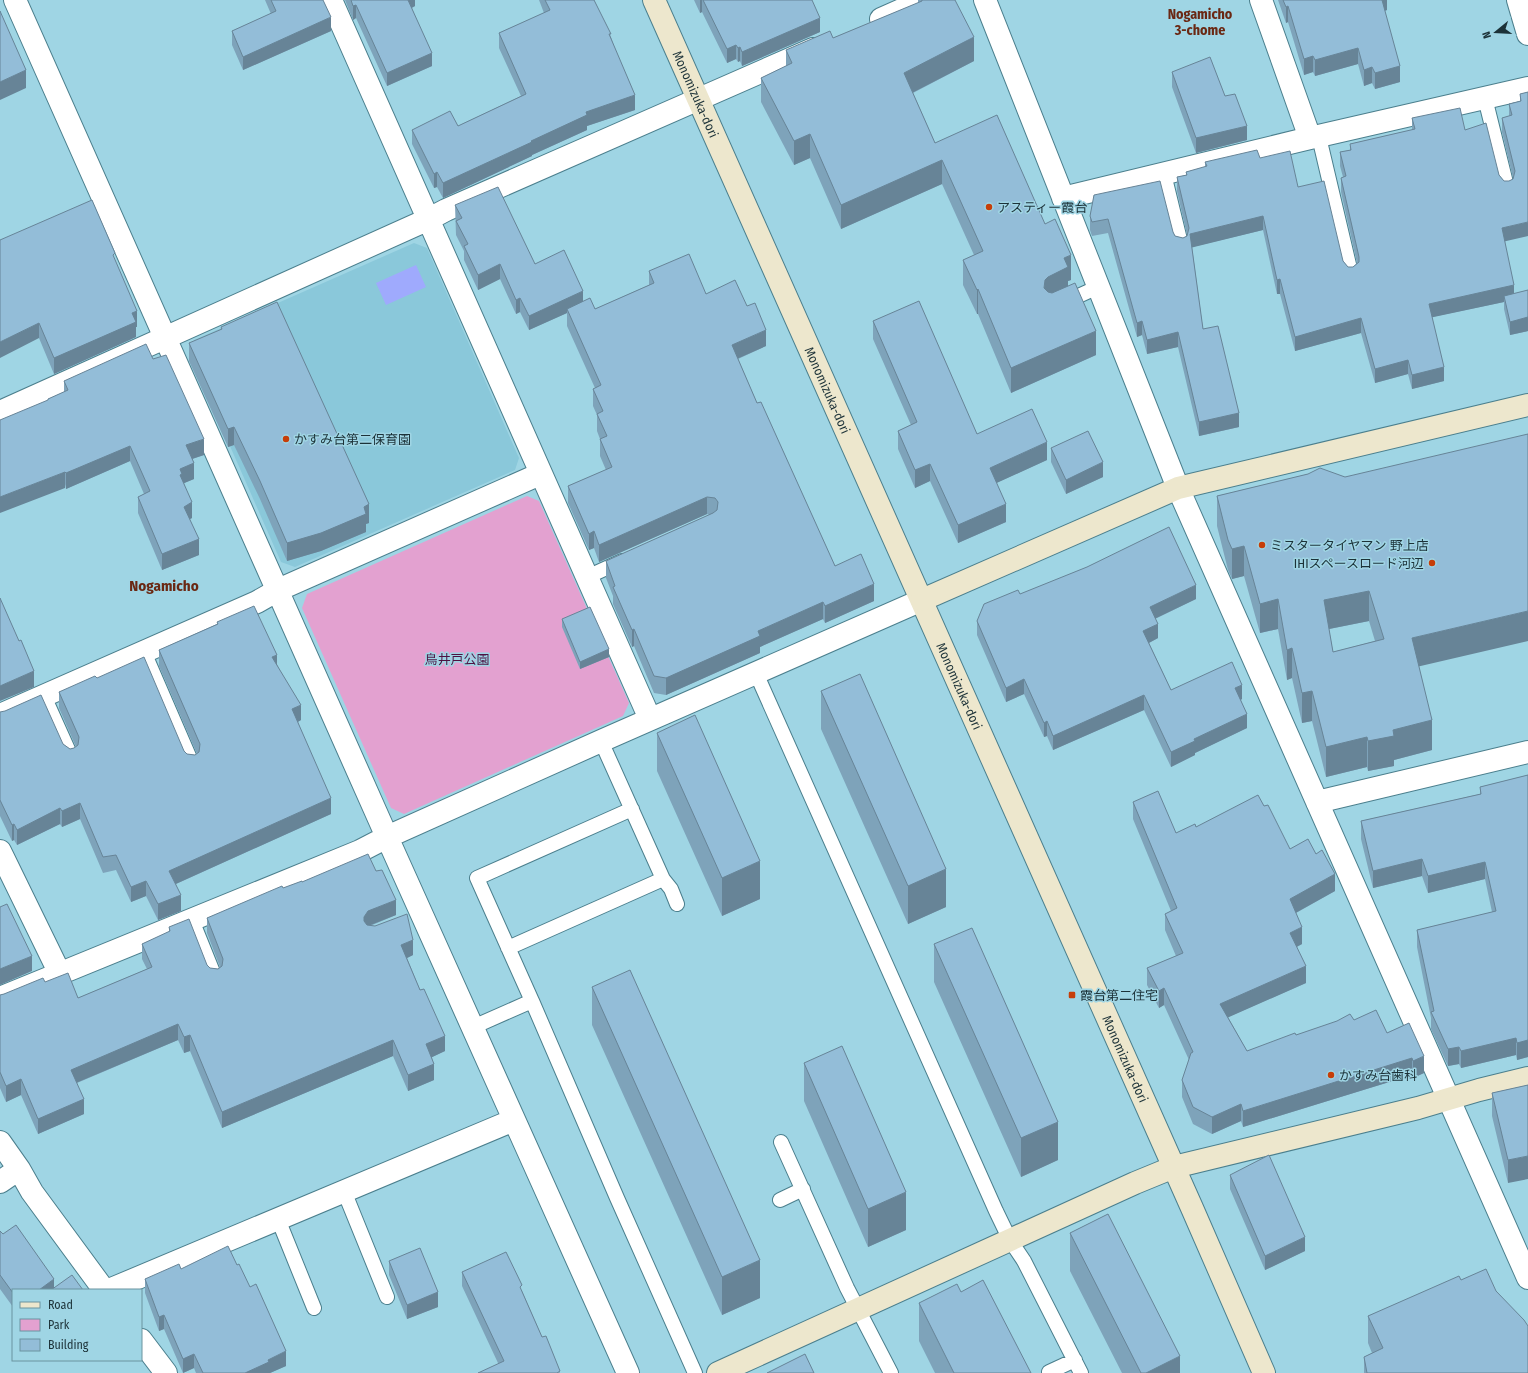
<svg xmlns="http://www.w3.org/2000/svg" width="1528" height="1373" font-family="'Fira Sans Condensed','Noto Sans JP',sans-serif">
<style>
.built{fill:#8ac8da}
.green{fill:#e3a1d0}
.water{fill:#9faafd}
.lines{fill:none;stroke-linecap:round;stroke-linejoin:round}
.lane-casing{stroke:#4b7f8d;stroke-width:16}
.street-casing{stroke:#4b7f8d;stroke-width:24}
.secondary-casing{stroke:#4b7f8d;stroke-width:24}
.lane{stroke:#fff;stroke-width:14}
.street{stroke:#fff;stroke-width:22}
.secondary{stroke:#ede7cd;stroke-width:22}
.wall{fill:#7ea3ba;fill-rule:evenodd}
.shaded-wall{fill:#678497}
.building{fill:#93bdd8;stroke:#678497;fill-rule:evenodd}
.poi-dot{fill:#c63e09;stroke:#9fd5e4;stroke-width:1.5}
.labels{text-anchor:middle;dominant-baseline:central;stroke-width:3;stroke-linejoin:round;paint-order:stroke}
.street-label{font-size:13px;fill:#1c3238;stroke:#9fd5e4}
.poi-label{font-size:13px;fill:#1c3238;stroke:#9fd5e4;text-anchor:start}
.park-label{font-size:13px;fill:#4e1242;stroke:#9fd5e4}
.neighbourhood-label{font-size:14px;font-weight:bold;fill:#6a2813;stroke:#9fd5e4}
.quarter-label{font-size:15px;font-weight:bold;fill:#6a2813;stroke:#9fd5e4}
</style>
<rect width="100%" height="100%" fill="#9fd5e4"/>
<path class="built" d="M414 243 427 248 519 458 515 470 295 567 281 562 189 353 194 340Z"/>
<path class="green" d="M527 496 539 501 629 703 623 716 404 814 391 808 302 608 307 594Z"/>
<path class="water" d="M416 265 426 287 386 305 376 283Z"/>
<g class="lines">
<defs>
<path id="lane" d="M1485 98 1507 187
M1319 137 1351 273
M1164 174 1181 244
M1063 303 1098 287
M587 577 622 561
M144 652 192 763
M756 673 996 1211 1010 1240 1024 1261 1081 1373
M44 696 71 756
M663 879 671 889 677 904
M192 920 215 977
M508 948 663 879 601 741
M532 1001 477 878 632 809
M473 1027 532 1001 617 1198 695 1373
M781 1142 847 1288 891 1373
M344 1191 387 1297
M780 1200 803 1189
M278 1219 314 1308
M1049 1372 1075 1360"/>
<path id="street" d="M15 0 387 837 628 1373
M331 0 650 719
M985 0 1178 488 1528 1278
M1261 0 1310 138
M1518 0 1528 34
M881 19 924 0
M1063 198 1310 138 1528 88
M0 412 429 219 446 210 813 49
M0 715 257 602 278 590 540 474
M1317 802 1528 752
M0 851 60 974
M0 998 360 851 387 837 601 741 922 600
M0 1142 19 1169 32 1192 104 1290
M0 1182 19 1169
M109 1290 514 1120
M141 1340 166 1373"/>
<g id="secondary">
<path id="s1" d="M654 0 1192 1208 1264 1373"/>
<path d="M922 600 1178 488 1528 405"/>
<path d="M718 1373 1135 1183 1174 1167 1418 1108 1479 1090 1528 1078"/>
</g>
</defs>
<use href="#lane" class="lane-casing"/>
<use href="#street" class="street-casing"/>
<use href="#secondary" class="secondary-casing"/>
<use href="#lane" class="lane"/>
<use href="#street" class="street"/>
<use href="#secondary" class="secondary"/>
</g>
<path class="wall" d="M265 0H323L331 31 243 70 232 45V31L271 14Z
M345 0H415V6L412 8 432 66 387 86 356 18 353 20Z
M539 0H594L611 37 635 110 587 126V130L532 155V156L443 198 437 187 434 188 412 144V130L458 126 521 96 499 48V33L544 13Z
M694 0H812L820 32 742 66 740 61 738 62 736 59 727 63 702 12 700 13Z
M918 0H955L974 61 913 93 935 143 1045 224 1071 280 1068 281V286L1096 355 1011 393 978 314H977L963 285V260L974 255 942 184 841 229 810 158 794 165 761 102V78L786 66V50L833 38 918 3Z
M1278 0H1387V10L1385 11 1400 82 1375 89 1372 83 1364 86 1358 64 1315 76 1313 72 1304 75 1288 22 1286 23Z
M1172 72 1247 140 1196 153 1172 87Z
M1528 92 1505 242 1514 294 1528 290V331L1510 335 1504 309V302L1432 317 1444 381 1412 389 1408 374 1375 383 1361 333 1295 351 1280 294H1277L1263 230 1192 247 1203 329 1239 427 1199 436 1178 347 1147 354 1142 335 1137 337 1108 233 1092 236 1090 230V216L1094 195 1173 232 1175 236 1183 238 1187 236V235L1177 191V177L1186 175V172L1205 167V162L1260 158 1298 187 1343 261 1348 267H1353L1357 263 1341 192V178L1343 177 1340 166V152L1350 150V144L1412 130V118L1465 130 1499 175 1504 181H1509L1513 179V178L1502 132V118L1509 116V104L1520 101V94Z
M455 205 535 264 583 301 595 309 649 285V271L706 294 766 346 738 359 757 403 835 566 874 601 825 623 823 619 760 647V653L666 695 654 693 634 646 632 647 613 604V596L606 578V561L710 515 707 514 599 562 594 548 589 550 568 503V486L606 470 600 456V439L597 431V415L593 406V389L595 388 567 326V313L529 330 520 312 516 314 500 279 478 290 464 260V251L456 235Z
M0 240 115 260 137 327H136V337L54 374 39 338Z
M873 321 977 434 1047 460 996 483 1006 522 958 543 930 481 915 488 898 449V431L911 425 873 339Z
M221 327 369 523 366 524V532L321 551 287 561 260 499 234 445 228 447 189 361V343L221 330Z
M153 359 204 455 192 459 194 479 184 483 192 518 190 519 199 555 162 570 138 513V497L144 494 130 461 66 489 48 401V399L64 392V381Z
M1051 448 1103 477 1066 494 1051 462Z
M1308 474 1419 667 1432 750 1394 760V766L1368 771 1367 767 1326 777 1312 721 1302 723 1292 678 1287 680 1278 629 1260 633 1244 576 1232 579 1228 570 1217 526V496ZM1369 621 1375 641 1333 652 1329 629Z
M1020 594 1196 599 1155 619 1158 638 1149 643 1171 690 1242 699 1241 700 1247 728 1195 753V755L1171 767 1144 710 1053 750 1047 736 1044 737 1024 694 1006 702 977 635V621Z
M562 619 609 657 580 669 562 627Z
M217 622 277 664 301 720 298 722 331 814 176 884 181 911 158 920 146 896 131 902 116 870 103 873 80 819 62 827 60 824 17 845 14 840 12 841 0 816V712L63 744 70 749 74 748 76 747 59 708V692L97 678 184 751 187 754 195 755 197 754 159 666V650L217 624Z
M821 691 946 907 908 924 821 729Z
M657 733 760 899 722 916 657 771Z
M1528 775V1057L1517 1060 1516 1055 1461 1068 1459 1064 1448 1066 1431 1029V1018L1417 947V930L1492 912 1485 879 1428 893 1422 876 1373 888 1361 839V821L1480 794V787Z
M1133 802 1176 833 1264 806 1290 849 1335 891 1296 913 1302 944 1297 947 1306 983 1228 1017 1247 1051 1296 1035 1354 1020 1387 1033 1409 1023 1424 1073 1413 1078 1412 1075 1243 1127 1241 1121 1212 1134 1193 1124 1182 1097V1080L1189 1060 1164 1005 1159 1008 1147 985V968L1176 956 1165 930V914L1171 911 1133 819Z
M302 882 396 915 370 926 413 955 407 958 445 1051 432 1057 434 1080 408 1091 393 1056 222 1128 190 1051 184 1053 178 1040 77 1083 84 1114 38 1134 21 1095 6 1102 0 1088V995L4 994 45 982 78 998 147 969 142 959V944L169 932V927L210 968 218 969 220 967 207 933V918L283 888Z
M934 944 1058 1160 1021 1177 934 982Z
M592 987 760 1298 722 1315 592 1025Z
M804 1063 906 1230 868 1247 804 1101Z
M1528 1085 1508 1183 1492 1116V1093Z
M1230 1175 1305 1251 1265 1270 1230 1189Z
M0 1231 54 1288 83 1290H13V1307L0 1289Z
M1070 1233 1180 1373H1122L1070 1271Z
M389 1261 438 1307 407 1319 389 1275Z
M181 1269 286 1366 270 1373H196L194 1368 183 1373 164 1329 159 1331 145 1293V1279Z
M462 1272 522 1291 542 1337 560 1373 498 1363 462 1286Z
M1461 1280 1496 1291 1528 1373H1364V1357L1372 1353 1368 1343V1316Z
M919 1303 1031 1373H935L919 1341Z"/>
<path class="shaded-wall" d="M407 0H415V6L407 10Z
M700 0H702V12L700 13Z
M1380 0H1387V10L1380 12Z
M356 5V18L353 20V6Z
M1288 6V22L1286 23V7Z
M331 17V31L243 70V57Z
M820 18V32L742 66V52Z
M974 37V61L904 97V73Z
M736 45V59L727 63V49Z
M740 47V61L738 62V48Z
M1358 48V64L1315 76V60Z
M432 53V66L387 86V73Z
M1313 56V72L1304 75V59Z
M1400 66V82L1375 89V73Z
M1372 67V83L1364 86V70Z
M26 70V88L0 100V82Z
M635 95V110L587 126V130L532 155V156L443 198V183L531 141 586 112Z
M1247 126V140L1196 153V138Z
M810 134V158L794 165V141Z
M942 160V184L841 229V205Z
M437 172V187L434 188V174Z
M1263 216V230L1190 248V234Z
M1528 222V236L1502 242V228Z
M1071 255V280L1068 281V292L1048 302 1044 288 1045 280 1064 258Z
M500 264V279L478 290V275Z
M1280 279V294H1277V280Z
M1514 285V300L1504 296V302L1429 318V304Z
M978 289V314H977V290Z
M583 291V305L567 309V313L529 330V316Z
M520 298V312L516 314V300Z
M137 311V327H136V337L54 374V358L132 313Z
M1528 317V331L1510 335V322Z
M1361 318V333L1295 351V337Z
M1142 321V335L1137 337V323Z
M39 323V338L0 358V342Z
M766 330V346L732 361V345Z
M1096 331V355L1011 393V368Z
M1178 332V347L1147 354V340Z
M1408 360V374L1375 383V369Z
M1444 367V381L1412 389V375Z
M1239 413V427L1199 436V422Z
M234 427V445L228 447V429Z
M204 439V455L186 461V445Z
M1047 442V460L990 486V468Z
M130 446V461L66 489V473Z
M1103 462V477L1066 494V480Z
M194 463V479L182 484 180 491V469Z
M930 464V481L915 488V470Z
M65 472V488L0 513V497Z
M707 497V514L599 562V545Z
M192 502V518L184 522V507Z
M369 504V523L366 524V532L321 551 287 561V543Z
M1006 504V522L958 543V525Z
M594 531V548L589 550V534Z
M199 539V555L162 570V554Z
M1244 546V576L1232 579V549Z
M874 584V601L825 623V606Z
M1196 585V599L1150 621V607Z
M1369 591V621L1324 630V600Z
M1278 599V629L1260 633V604Z
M823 602V619L760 647V653L666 695V678L758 631Z
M1528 611V641L1412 668V638Z
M1158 624V638L1143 646V631Z
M634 629V646L632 647V630Z
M1292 648V678L1287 680V650Z
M609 649V657L580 669V662Z
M277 655V671L272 657Z
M34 671V687L0 701V686Z
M1024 679V694L1006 702V688Z
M1242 685V699L1235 702V688Z
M1312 691V721L1302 723V693Z
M1144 695V710L1053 750V736Z
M301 705V720L292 725V709Z
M1247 714V728L1195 753V755L1171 767V752L1194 739Z
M1432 720V750L1394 760V766L1368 771V741L1393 730Z
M1047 721V736L1044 737V723Z
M1367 737V767L1326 777V747Z
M331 798V814L169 887V871Z
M80 803V819L62 827V811Z
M60 808V824L17 845V830Z
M14 824V840L12 841V825Z
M1422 859V876L1373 888V871Z
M760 861V899L722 916V878Z
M1485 862V879L1428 893V876Z
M946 869V907L908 924V886Z
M1335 874V891L1290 916V899Z
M146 881V896L131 902V887Z
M181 895V911L158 920V904Z
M396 900V915L368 926 364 932V917L368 911Z
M1302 927V944L1290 950V933Z
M413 940V955L401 961V945Z
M32 956V971L0 985V969Z
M1306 966V983L1220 1021V1004Z
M1164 988V1005L1159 1008V991Z
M178 1024V1040L71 1085V1070Z
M190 1035V1051L184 1053V1037Z
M445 1036V1051L426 1060V1044Z
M1516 1038V1055L1461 1068V1051Z
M393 1040V1056L222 1128V1112Z
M1528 1040V1057L1517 1060V1043Z
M1459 1047V1064L1448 1066V1049Z
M1424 1056V1073L1413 1078V1061Z
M1412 1058V1075L1243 1127V1111Z
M434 1064V1080L408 1091V1075Z
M21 1079V1095L6 1102V1086Z
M84 1099V1114L38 1134V1119Z
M1241 1104V1121L1212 1134V1117Z
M1058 1122V1160L1021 1177V1138Z
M1528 1156V1179L1508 1183V1160Z
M906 1192V1230L868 1247V1209Z
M1305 1237V1251L1265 1270V1256Z
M760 1260V1298L722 1315V1277Z
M54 1279V1290H39Z
M438 1292V1307L407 1319V1305Z
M164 1315V1329L159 1331V1317Z
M286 1351V1366L270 1373H245L268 1360Z
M194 1354V1368L183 1373V1359Z
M1180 1356V1373H1146Z"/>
<path class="building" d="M271 0H323L331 17 243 57 232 31 276 11Z
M351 0H408L432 53 387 73 356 5 353 6Z
M545 0H594L611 34H609L635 95 586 112 587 115 531 141 532 142 443 183 437 172 434 174 412 130 450 111 458 126 526 94 499 33 550 10Z
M703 0H812L820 18 742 52 740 47 738 48 736 45 727 49Z
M922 0H955L974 37 904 73 935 143 997 115 1045 224 1055 219 1071 255 1064 258 1068 267 1048 277 1045 280 1044 288 1048 292 1052 293 1075 283 1096 331 1011 368 978 289 977 290 963 260 983 251 942 160 841 205 810 134 794 141 761 78 792 63 786 50 830 31 833 38 922 1Z
M1283 0H1382L1400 66 1375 73 1372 67 1364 70 1358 48 1315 60 1313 56 1304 59 1288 6 1286 7Z
M0 11 26 70 0 82Z
M1210 57 1225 96 1235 94 1247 126 1196 138 1172 72Z
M1528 92V222L1502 228 1514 285 1429 304 1444 367 1412 375 1408 360 1375 369 1361 318 1295 337 1280 279 1277 280 1263 216 1190 234 1203 329 1218 326 1239 413 1199 422 1178 332 1147 340 1142 321 1137 323 1108 219 1092 222 1090 216 1094 195 1160 181 1173 232 1175 236 1183 238 1187 236 1189 228 1177 177 1187 175 1186 172 1207 166 1205 162 1257 150 1260 158 1290 151 1298 187 1324 181 1343 261 1348 267H1353L1359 262V257L1341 178 1346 176 1340 152 1351 150 1350 144 1415 129 1412 118 1460 108 1465 130 1486 123 1499 175 1504 181H1509L1513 179 1515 171 1502 118 1512 115 1509 104 1521 101 1520 94Z
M498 187 535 264 564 250 583 291 529 316 520 298 516 300 500 264 478 275 464 246 468 244 456 221 462 218 455 205Z
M92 200 115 253 113 255 137 311 132 313 136 322 54 358 39 323 0 342V240Z
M689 254 706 294 735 280 747 306 755 303 766 330 732 345 757 403 761 402 835 566 861 554 874 584 825 606 823 602 758 631 760 636 666 678 654 676 634 629 632 630 613 587 615 586 606 561 713 513 717 510 718 502 715 498 707 497 599 545 594 531 589 534 568 486 612 467 600 439 607 436 597 414 603 411 593 389 601 385 567 309 590 298 595 309 654 283 649 271Z
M1528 290V317L1510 322 1504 296Z
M919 301 977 434 1032 409 1047 442 990 468 1006 504 958 525 930 464 915 470 898 431 917 422 873 321Z
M277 302 369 504 364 507 366 514 321 533 287 543 260 481 234 427 228 429 189 343 222 329 221 327Z
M146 344 153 359 166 355 204 439 186 445 194 463 180 469 182 474 180 475 192 502 184 507 199 539 162 554 138 497 150 491 130 446 66 473 65 472 0 497V420L48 400V399L68 390 64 381Z
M1088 431 1103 462 1066 480 1051 448Z
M1528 434V611L1412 638 1432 720 1393 730 1394 736 1368 741 1367 737 1326 747 1312 691 1302 693 1292 648 1287 650 1278 599 1260 604 1244 546 1232 549 1228 540 1217 496 1308 474 1320 468 1345 477ZM1369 591 1384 639 1333 652 1324 600Z
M1169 527 1196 585 1150 607 1158 624 1143 631 1171 690 1232 662 1242 685 1235 688 1247 714 1194 739 1195 741 1171 752 1144 695 1053 736 1047 721 1044 723 1024 679 1006 688 977 621 984 604 1018 590 1020 594 1087 567Z
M0 598 19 641 21 640 34 671 0 686Z
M254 606 277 655 272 657 301 705 292 709 331 798 169 871 181 895 158 904 146 881 131 887 116 855 103 857 80 803 62 811 60 808 17 830 14 824 12 825 0 800V712L5 711 41 695 63 744 70 749 74 748 78 745 79 737 59 692 95 676 97 678 144 657 184 751 187 754 195 755 199 752 200 744 159 650 218 624 217 622Z
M590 607 609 649 580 662 562 619Z
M860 674 946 869 908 886 821 691Z
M695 715 760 861 722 878 657 733Z
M1528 775V1040L1517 1043 1516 1038 1461 1051 1459 1047 1448 1049 1431 1012 1434 1011 1417 930 1496 911 1485 862 1428 876 1422 859 1373 871 1361 821 1481 794 1480 787Z
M1158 791 1176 833 1195 824 1196 827 1258 795 1264 806 1268 805 1290 849 1308 839 1316 854 1322 850 1335 874 1290 899 1302 927 1290 933 1306 966 1220 1004 1247 1051 1295 1033 1296 1035 1337 1021 1350 1014 1354 1020 1376 1010 1387 1033 1409 1023 1424 1056 1413 1061 1412 1058 1243 1111 1241 1104 1212 1117 1193 1107 1182 1080 1191 1053 1193 1052 1164 988 1159 991 1147 968 1183 953 1165 914 1177 908 1133 802Z
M368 854 376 871 382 870 396 900 368 911 364 917V921L367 925 375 926 407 914 413 940 401 945 420 990 424 989 445 1036 426 1044 434 1064 408 1075 393 1040 222 1112 190 1035 184 1037 178 1024 71 1070 84 1099 38 1119 21 1079 6 1086 0 1072V995L4 994 43 978 45 982 68 973 78 998 152 967 142 944 170 931 169 927 189 919 207 965 210 968 218 969 222 966 223 959 207 918 282 886 283 888 302 881V882Z
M7 904 32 956 0 969V907Z
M972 928 1058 1122 1021 1138 934 944Z
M630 970 760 1260 722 1277 592 987Z
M842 1046 906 1192 868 1209 804 1063Z
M1528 1085V1156L1508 1160 1492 1093Z
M1269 1155 1305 1237 1265 1256 1230 1175Z
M1108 1214 1180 1356 1146 1373H1141L1070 1233Z
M16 1225 54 1279 39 1290H13V1293L0 1275V1231L3 1234Z
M228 1246 237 1265 239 1264 250 1287 256 1284 286 1351 268 1360 269 1362 245 1373H203L194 1354 183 1359 164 1315 159 1317 145 1279 179 1264 181 1269Z
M420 1248 438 1292 407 1305 389 1261Z
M506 1252 522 1285 520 1287 542 1337 546 1336 560 1371 557 1373H478L504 1361 462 1272Z
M1486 1269 1496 1291 1524 1320 1528 1326V1373H1367L1364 1357 1383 1348 1368 1316 1459 1276 1461 1280Z
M72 1275 83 1290H51Z
M983 1280 1031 1373H954L919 1303 957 1284 961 1292Z
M805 1354 814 1373H767Z"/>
<g class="poi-dot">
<circle cx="989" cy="207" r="4"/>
<circle cx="286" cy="439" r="4"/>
<circle cx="1262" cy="545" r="4"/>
<circle cx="1432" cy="563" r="4"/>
<rect x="1068" y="991" width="8" height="8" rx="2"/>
<circle cx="1331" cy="1075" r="4"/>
</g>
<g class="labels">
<g class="street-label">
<text stroke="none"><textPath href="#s1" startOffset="103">Monomizuka-dori</textPath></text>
<text stroke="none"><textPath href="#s1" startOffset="427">Monomizuka-dori</textPath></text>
<text stroke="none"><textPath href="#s1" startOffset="751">Monomizuka-dori</textPath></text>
<text stroke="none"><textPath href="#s1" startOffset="1159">Monomizuka-dori</textPath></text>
</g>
<g class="poi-label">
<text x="997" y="207">アスティー霞台</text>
<text x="294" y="439">かすみ台第二保育園</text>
<text x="1270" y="545">ミスタータイヤマン 野上店</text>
<text x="1424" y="563" text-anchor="end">IHIスペースロード河辺</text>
<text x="1080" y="995">霞台第二住宅</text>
<text x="1339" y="1075">かすみ台歯科</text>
</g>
<g class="park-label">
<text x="457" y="659">鳥井戸公園</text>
</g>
<g class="neighbourhood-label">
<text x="1200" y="14">Nogamicho<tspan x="1200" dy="16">3-chome</tspan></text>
</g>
<g class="quarter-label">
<text x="164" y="586">Nogamicho</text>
</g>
</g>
<rect x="12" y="1289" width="130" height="72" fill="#9fd5e4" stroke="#6b949f"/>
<rect x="20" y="1302" width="20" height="6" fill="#ede7cd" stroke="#6b949f"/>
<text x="48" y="1309" font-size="12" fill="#1c3238">Road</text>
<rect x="20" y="1319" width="20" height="12" fill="#e3a1d0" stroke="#6b949f"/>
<text x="48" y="1329" font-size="12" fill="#1c3238">Park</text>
<rect x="20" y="1339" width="20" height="12" fill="#93bdd8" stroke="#6b949f"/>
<text x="48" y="1349" font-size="12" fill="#1c3238">Building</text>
<g transform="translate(1496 32) rotate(252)" stroke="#9fd5e4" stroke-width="3" paint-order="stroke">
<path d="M0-3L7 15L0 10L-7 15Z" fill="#1c3238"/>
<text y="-6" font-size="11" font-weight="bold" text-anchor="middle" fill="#1c3238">N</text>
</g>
</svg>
